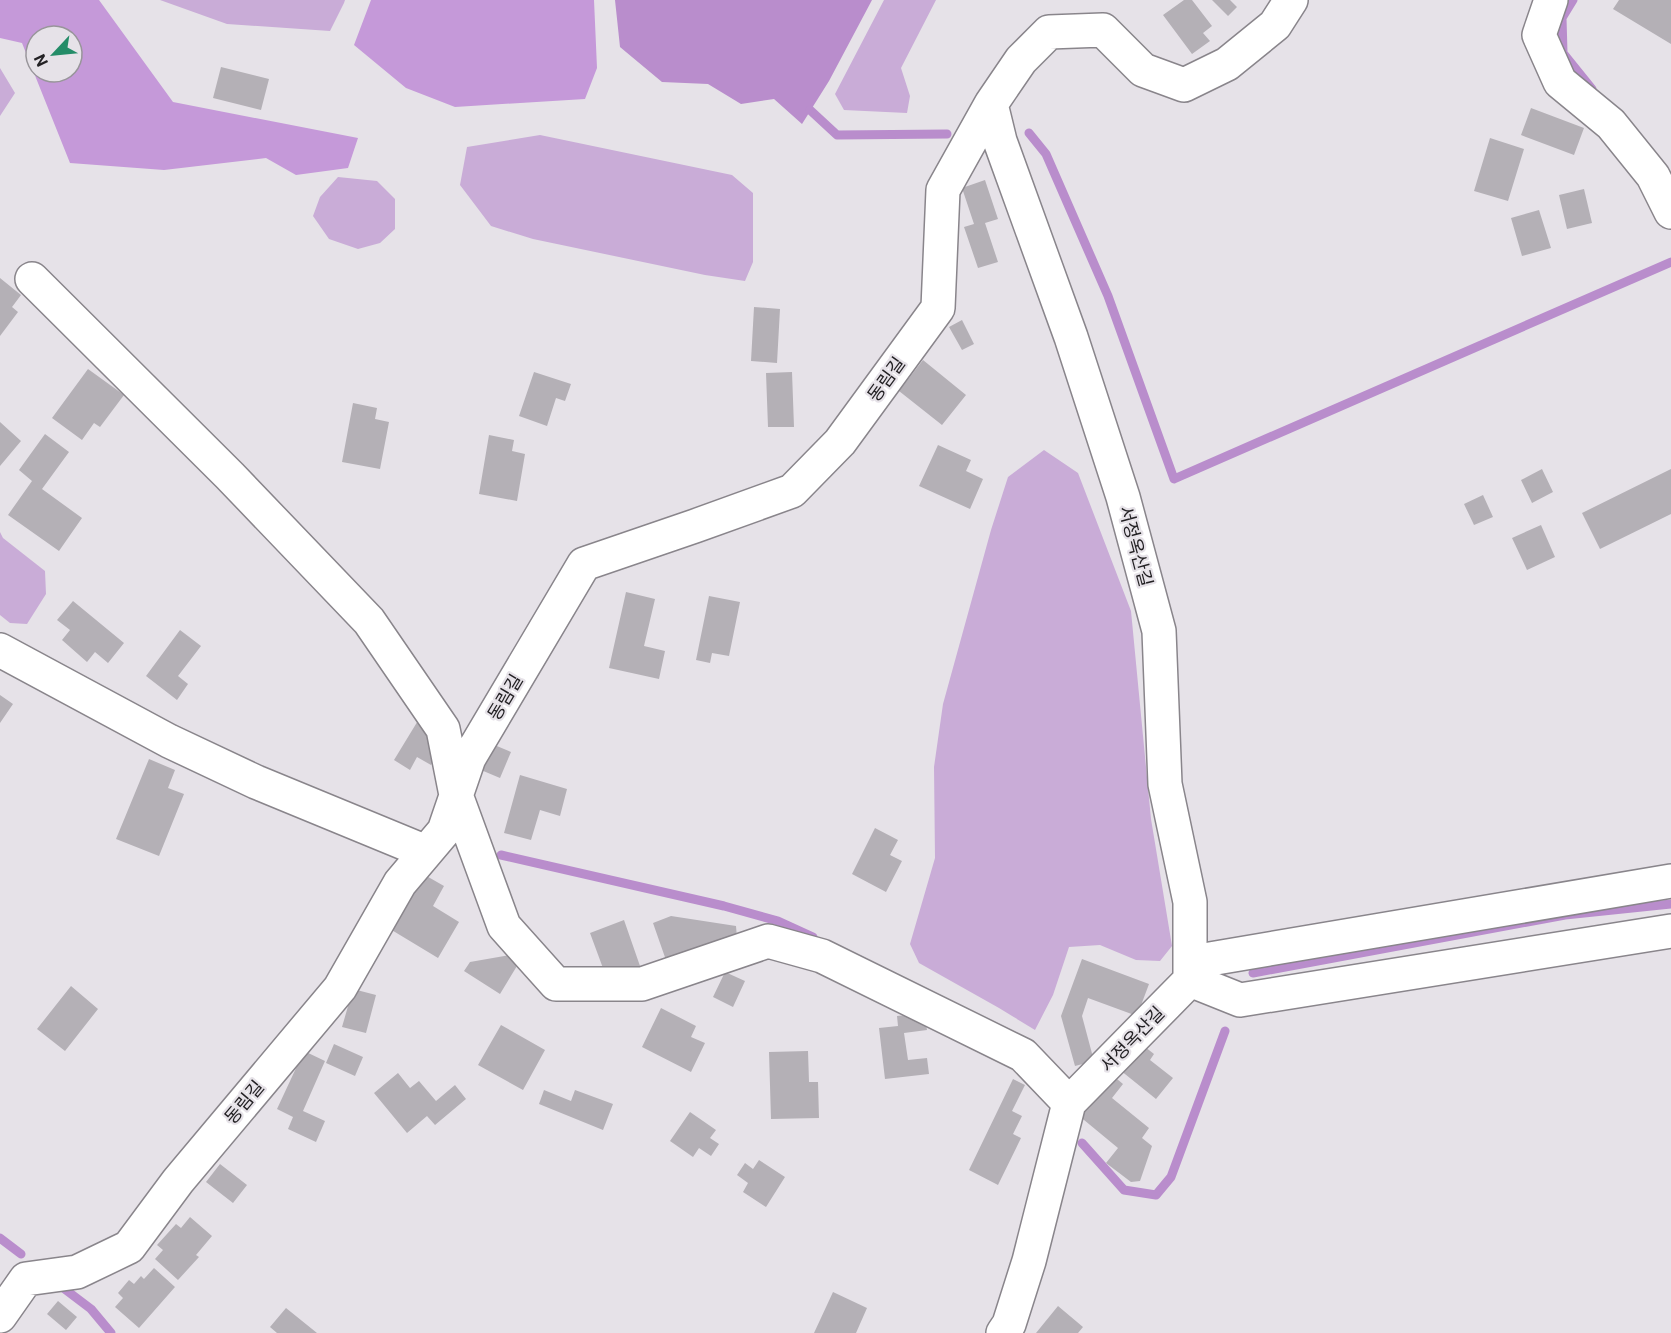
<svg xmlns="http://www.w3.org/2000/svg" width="1671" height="1333" font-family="Roboto,'Noto Sans KR',sans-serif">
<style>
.green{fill:#c9acd7}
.forest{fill:#c599d9;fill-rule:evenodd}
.water{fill:#b98dcc}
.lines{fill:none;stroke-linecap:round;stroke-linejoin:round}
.stream{stroke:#b98dcc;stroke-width:9}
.building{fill:#b4b0b6}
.minor-casing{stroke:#89858b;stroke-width:36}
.minor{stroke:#fff;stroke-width:33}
.labels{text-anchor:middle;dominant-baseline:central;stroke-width:4.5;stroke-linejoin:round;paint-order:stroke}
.street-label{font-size:18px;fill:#232124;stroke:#e6e2e8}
</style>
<rect width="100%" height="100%" fill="#e6e2e8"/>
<path class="green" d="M160 0H345L344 3 330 31 227 24Z
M884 0H936L901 68 910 96 907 113 844 110 835 94Z
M0 68 15 93 0 116Z
M540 135 732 175 753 193V262L745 281 705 275 533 239 491 226 460 185 467 147Z
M338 177 377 181 395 199V229L380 243 358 249 329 239 313 216 320 197Z
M1044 450 1078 473 1131 611 1151 819 1172 946 1160 961 1136 960 1100 945 1069 947 1053 995 1035 1030 999 1008 919 963 910 944 935 858 934 767 943 704 991 530 1008 477Z
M0 532 3 538 45 571 46 594 27 624 10 623 0 615Z"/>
<path class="forest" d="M0 0H99L173 102 358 138 348 168 296 175 266 158 164 170 70 163 22 43 0 38ZM36 36H72V72H36Z
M371 0H594L597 68 585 99 455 107 406 88 354 45Z"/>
<path class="water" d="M615 0H872L829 81 802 124 774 99 741 104 708 84 662 82 620 47Z"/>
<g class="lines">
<path class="stream" d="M1573 0 1562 18 1563 53 1592 89
M810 110 837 135 947 134
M1029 133 1046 154 1108 296 1174 479 1671 262
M501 855 724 906 778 921 813 937
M1253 973 1565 915 1671 904
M1082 1143 1124 1190 1156 1195 1171 1177 1225 1031
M0 1238 21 1254
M58 1284 91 1309 111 1333"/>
</g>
<path class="building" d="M1184 0H1192L1212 26 1203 33 1210 41 1192 54 1163 15Z
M1212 0H1230L1237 7 1228 16Z
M1619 0H1671V44L1613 9Z
M221 67 269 79 261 110 213 98Z
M1531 108 1584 128 1574 155 1521 135Z
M1490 138 1524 149 1508 201 1474 191Z
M985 180 998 219 985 223 998 262 978 268 964 227 974 224 962 188Z
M1584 189 1592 223 1567 229 1559 195Z
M1539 210 1551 248 1522 256 1511 218Z
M0 278 21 295 12 307 18 312 0 336Z
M754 307 780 309 777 363 751 361Z
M962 320 974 344 962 350 949 327Z
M923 360 966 395 942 425 899 391Z
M88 369 124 395 100 427 94 423 82 440 52 418Z
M534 372 571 384 565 401 556 398 547 426 519 416Z
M792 372 794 427H768L766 373Z
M353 403 377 408 375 419 389 422 380 469 342 462Z
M0 422 21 441 0 466Z
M45 434 69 452 42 489 82 518 59 551 8 515 32 481 19 470Z
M489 435 514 440 512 451 525 454 517 501 479 494Z
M938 445 971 460 966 471 983 479 970 509 919 486Z
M1542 469 1553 492 1532 503 1521 480Z
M1671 469V514L1600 549 1582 513Z
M1483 495 1493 517 1474 525 1464 504Z
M1541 525 1555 557 1527 570 1512 538Z
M626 592 655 599 644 646 665 651 659 679 609 668Z
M709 596 740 602 729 656 712 653 710 663 696 660Z
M73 601 124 643 108 663 95 652 87 662 62 640 70 630 57 620Z
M180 630 201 646 178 676 188 684 177 700 146 676Z
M0 695 13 704 0 723Z
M419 719 438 753 431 765 417 757 410 770 394 760Z
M492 744 511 752 500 778 481 770Z
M149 759 175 770 168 788 184 794 159 856 116 839Z
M520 775 567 789 560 816 540 810 531 840 504 833Z
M875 828 898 840 890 855 902 861 886 892 852 874Z
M423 874 444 886 433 906 459 922 438 958 390 929Z
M671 916 736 926 737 938 667 963 653 923Z
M624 920 640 966 607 979 590 933Z
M510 955 520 961 500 994 464 971 470 962Z
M1082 959 1149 984 1137 1016 1088 998 1082 1016 1094 1061 1075 1066 1061 1016Z
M725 972 745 981 733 1007 713 997Z
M71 986 98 1009 65 1051 37 1029Z
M353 989 376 995 366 1033 342 1027Z
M661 1008 696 1026 691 1037 705 1043 691 1072 642 1047Z
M924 1013 927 1030 904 1033 908 1060 927 1058 929 1074 885 1079 879 1028 898 1026 897 1016Z
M501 1025 545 1050 523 1090 478 1065Z
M1140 1043 1154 1054 1150 1060 1173 1078 1156 1099 1120 1070Z
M334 1044 363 1057 355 1076 326 1063Z
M304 1051 325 1061 303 1111 325 1121 316 1142 288 1129 293 1117 277 1109Z
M808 1051 809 1082H818L819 1118 771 1119 769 1052Z
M398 1073 410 1088 419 1081 436 1101 455 1085 466 1099 435 1125 427 1116 407 1133 374 1093Z
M1111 1074 1123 1084 1112 1098 1149 1128 1142 1138 1152 1146 1140 1181 1131 1182 1106 1163 1118 1148 1078 1115Z
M1013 1079 1025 1085 1012 1111 1022 1116 1013 1134 1021 1138 998 1185 969 1170Z
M544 1090 571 1101 575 1090 613 1104 603 1130 539 1104Z
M690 1112 716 1130 710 1138 719 1144 711 1156 699 1148 693 1157 670 1141Z
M759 1160 785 1177 766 1207 743 1192 748 1183 737 1175 745 1163 753 1169Z
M220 1164 247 1185 233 1203 206 1182Z
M190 1217 212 1236 196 1255 199 1257 178 1280 155 1259 163 1250 157 1245 176 1224 181 1228Z
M154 1268 175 1287 139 1328 115 1307 123 1298 118 1293 129 1280 134 1284 141 1276 144 1279Z
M833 1292 867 1308 856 1333H814Z
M58 1301 77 1317 66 1330 47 1314Z
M1058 1306 1083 1327 1078 1333H1036Z
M286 1308 317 1333H277L270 1327Z"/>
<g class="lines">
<defs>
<path id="minor" d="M1551 0 1539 35 1560 82 1611 124 1653 176 1671 212
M32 279 230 476 369 621 443 729 456 795 504 926 556 984H642L768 941 822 956 1023 1055 1069 1103
M0 650 169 741 256 782 426 852
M1671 881 1210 959 1190 980 1240 1000 1671 931
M0 1316 26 1279 77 1272 129 1247 178 1181 340 988 400 883 444 831 469 758 584 564 695 526 792 491 840 442 938 308 943 190 991 104
M1003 1333 1009 1324 1029 1261 1069 1103 1190 980V902L1165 784 1159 631 1123 497 1071 337 1000 141 991 104 1021 60 1049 32 1103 30 1143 70 1184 85 1227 64 1275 25 1291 0"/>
</defs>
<use href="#minor" class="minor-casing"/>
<use href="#minor" class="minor"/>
</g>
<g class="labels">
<g class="street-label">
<text transform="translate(886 379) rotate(-54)">동림길</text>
<text transform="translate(1136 546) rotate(75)">서정옥산길</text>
<text transform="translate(505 697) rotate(-59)">동림길</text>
<text transform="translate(1132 1039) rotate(-46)">서정옥산길</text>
<text transform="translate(244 1102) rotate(-50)">동림길</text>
</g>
</g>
<g transform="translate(54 54) rotate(244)"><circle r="28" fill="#e6e2e8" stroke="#98959a" stroke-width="1.5"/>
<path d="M0-4.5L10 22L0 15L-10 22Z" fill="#248c68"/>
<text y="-9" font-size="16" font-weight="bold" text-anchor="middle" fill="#232124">N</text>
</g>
</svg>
